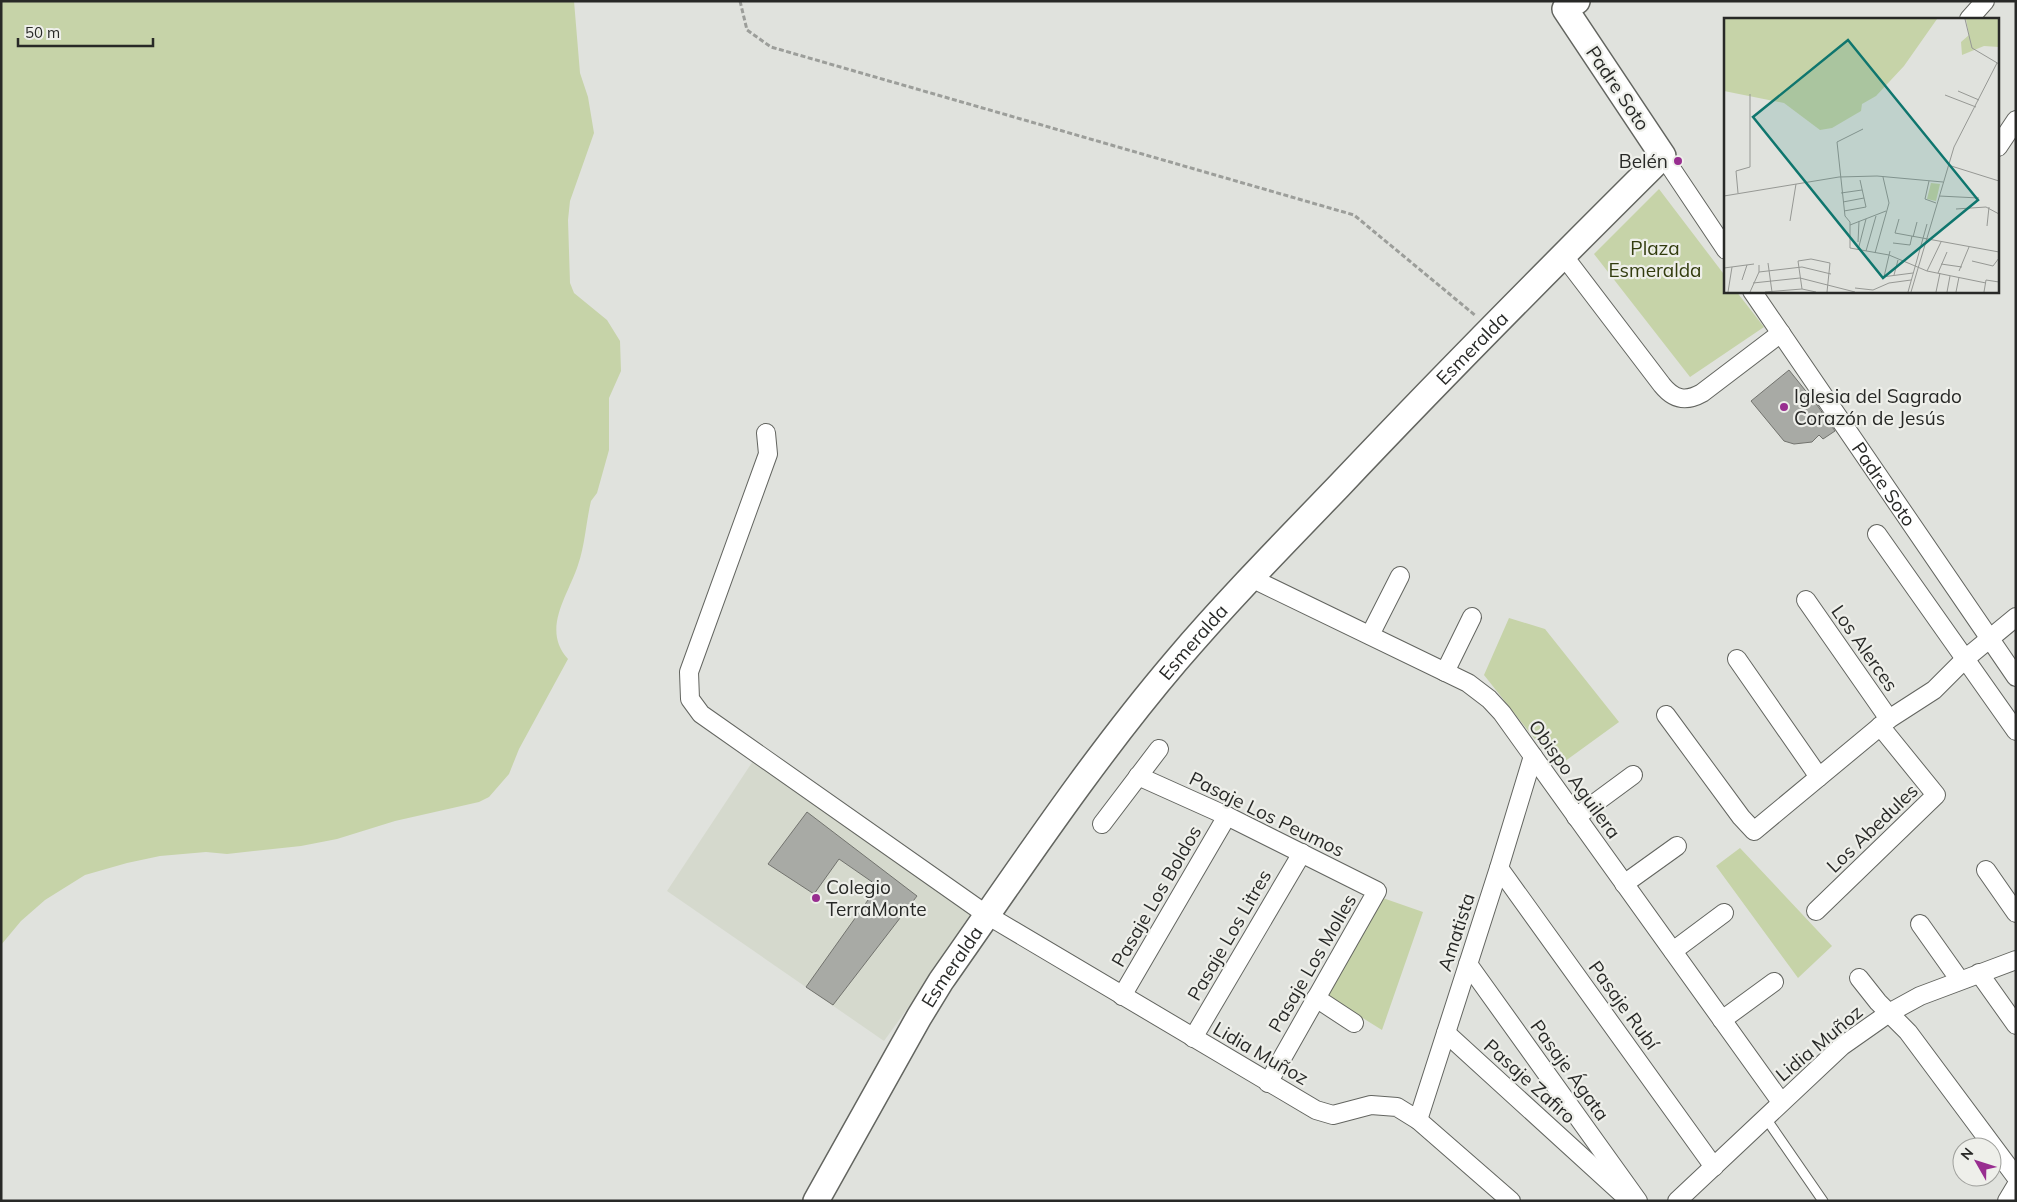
<svg xmlns="http://www.w3.org/2000/svg" width="2017" height="1202" font-family="Mulish,sans-serif">
<style>
.built{fill:#d5d9cd}
.green{fill:#c6d3a8}
.building{fill:#a8aaa5;stroke:#72736e}
.lines{fill:none;stroke-linecap:round;stroke-linejoin:round}
.lane-casing{stroke:#636560;stroke-width:11}
.street-casing{stroke:#636560;stroke-width:20}
.secondary-casing{stroke:#636560;stroke-width:28}
.path{stroke:#9c9e9a;stroke-width:3;stroke-dasharray:5 2.5;stroke-linecap:butt}
.lane{stroke:#fff;stroke-width:9}
.street{stroke:#fff;stroke-width:18}
.secondary{stroke:#fff;stroke-width:25}
.poi-dot{fill:#982e90;stroke:#eeefea;stroke-width:2}
.labels{text-anchor:middle;dominant-baseline:central;stroke-width:4.5;stroke-linejoin:round;paint-order:stroke}
.street-label{font-size:19px;fill:#282927;stroke:#eeefea}
.poi-label{font-size:19px;fill:#282927;stroke:#eeefea;text-anchor:start}
.park-label{font-size:19px;fill:#323c0e;stroke:#eeefea}
.inset-road{fill:none;stroke:#969894;stroke-width:1}
.view{fill:#0f766e;fill-opacity:0.15;stroke:#0f766e;stroke-width:2.5}
.inset-edge{fill:none;stroke:#282927;stroke-width:2.5}
</style>
<rect width="100%" height="100%" fill="#e0e2dd"/>
<path class="built" d="M753 761 977 912 884 1041 667 891Z"/>
<path class="green" d="M1 1H574L580 73 588 97 594 133 570 201 568 220 570 283 574 293 607 320 620 341 621 371 609 398V450L597 493 591 501C586 522 585 545 578 565 568 596 541 629 568 659L519 749 509 774 489 797 479 802 395 821 337 839 301 846 227 854 206 852 160 856 127 863 85 875 45 900 21 921 1 945Z
M1659 189 1726 277V291H1736L1764 327 1690 377 1594 254Z
M1509 618 1545 629 1619 722 1557 767 1484 675Z
M1740 848 1832 946 1798 978 1716 866Z
M1380 897 1423 912 1382 1030 1324 994Z"/>
<path class="building" d="M1789 370 1817 405 1835 431 1823 439 1819 435 1812 442 1794 444 1784 441 1751 401Z
M807 812 917 896 833 1005 806 987 878 886 839 859 814 894 768 864Z"/>
<g class="lines">
<defs>
<path id="lane" d="M1765 1117 1823 1201"/>
<g id="street">
<path d="M1969 19 1985 1"/>
<path d="M1998 147 2016 120"/>
<path d="M1663 156 1726 250"/>
<path d="M1563 255 1662 385C1674 400 1686 402 1702 393L1781 333"/>
<path id="s1" d="M1752 291 2016 677"/>
<path d="M766 433 768 454 689 672 690 699 701 714 987 915 1316 1110 1333 1115 1371 1105 1397 1107 1418 1120 1511 1201"/>
<path d="M1877 534 2016 731"/>
<path d="M1251 578 1468 683 1489 699 1502 713 1781 1102"/>
<path d="M1806 600 1889 719"/>
<path d="M1370 635 1400 576"/>
<path d="M1737 659 1819 777"/>
<path d="M1445 672 1472 617"/>
<path d="M1666 715 1741 817 1754 831 1889 719 1934 690 1965 659 2016 617"/>
<path d="M1138 776 1227 816 1377 891 1268 1083"/>
<path d="M1576 817 1633 775"/>
<path d="M1102 824 1159 749"/>
<path d="M1499 868 1714 1167"/>
<path d="M1986 870 2016 913"/>
<path d="M1624 884 1677 846"/>
<path d="M1816 911 1936 795 1880 726"/>
<path d="M1920 924 1959 979"/>
<path d="M1673 951 1724 913"/>
<path d="M1468 964 1638 1201"/>
<path d="M1979 973 2016 1025"/>
<path d="M1859 978 1878 1002 1908 1032 2016 1177"/>
<path d="M1122 996 1227 816"/>
<path d="M1316 998 1354 1023"/>
<path d="M1722 1020 1774 982"/>
<path d="M1446 1033 1628 1199"/>
<path d="M1193 1038 1302 853"/>
<path d="M1418 1120 1499 868 1533 756"/>
<path d="M1677 1201 1842 1046 1889 1013 1920 996 2016 960"/>
<path d="M2007 1201 2016 1186"/>
</g>
<g id="secondary">
<path id="s2" d="M816 1201 919 1017 941 981C1017 873 1090 762 1176 661 1227 601 1283 544 1338 487 1444 375 1553 265 1663 156L1565 9 1577 1"/>
</g>
</defs>
<use href="#lane" class="lane-casing"/>
<use href="#street" class="street-casing"/>
<use href="#secondary" class="secondary-casing"/>
<path class="path" d="M740 1 747 30 771 47 1354 215 1476 316"/>
<use href="#lane" class="lane"/>
<use href="#street" class="street"/>
<use href="#secondary" class="secondary"/>
</g>
<g class="poi-dot">
<circle cx="1678" cy="161" r="5"/>
<circle cx="1784" cy="407" r="5"/>
<circle cx="816" cy="898" r="5"/>
</g>
<g class="labels">
<g class="street-label">
<text transform="translate(1618 88) rotate(56)">Padre Soto</text>
<text stroke="none"><textPath href="#s2" startOffset="1081">Esmeralda</textPath></text>
<text stroke="none"><textPath href="#s1" startOffset="234">Padre Soto</textPath></text>
<text stroke="none"><textPath href="#s2" startOffset="676">Esmeralda</textPath></text>
<text transform="translate(1865 648) rotate(55)">Los Alerces</text>
<text transform="translate(1575 779) rotate(54)">Obispo Aguilera</text>
<text transform="translate(1267 814) rotate(26)">Pasaje Los Peumos</text>
<text transform="translate(1872 828) rotate(-44)">Los Abedules</text>
<text transform="translate(1156 896) rotate(-60)">Pasaje Los Boldos</text>
<text transform="translate(1456 932) rotate(-72)">Amatista</text>
<text transform="translate(1229 935) rotate(-60)">Pasaje Los Litres</text>
<text transform="translate(1312 963) rotate(-60)">Pasaje Los Molles</text>
<text stroke="none"><textPath href="#s2" startOffset="271">Esmeralda</textPath></text>
<text transform="translate(1624 1005) rotate(54)">Pasaje Rubí</text>
<text transform="translate(1819 1043) rotate(-40)">Lidia Muñoz</text>
<text transform="translate(1261 1053) rotate(30)">Lidia Muñoz</text>
<text transform="translate(1570 1070) rotate(54)">Pasaje Ágata</text>
<text transform="translate(1530 1081) rotate(42)">Pasaje Zafiro</text>
</g>
<g class="poi-label">
<text x="1668" y="161" text-anchor="end">Belén</text>
<text x="1794" y="396">Iglesia del Sagrado<tspan x="1794" dy="22">Corazón de Jesús</tspan></text>
<text x="826" y="887">Colegio<tspan x="826" dy="22">TerraMonte</tspan></text>
</g>
<g class="park-label">
<text x="1655" y="248">Plaza<tspan x="1655" dy="22">Esmeralda</tspan></text>
</g>
</g>
<g transform="translate(1724 18)">
<rect width="275" height="275" fill="#e0e2dd"/>
<path d="M0 1H213L180 48 152 78 138 86 137 93 108 110 96 112 60 85 0 73ZM242 1H275V29L260 28 238 37 237 24 245 17ZM207 165 216 166 212 183 203 181Z" fill="#c6d3a8"/>
<path class="inset-road" d="M241 1 248 30 275 46M234 73 255 82M221 77 252 89M139 111 113 124 121 198 126 204V230L165 237 203 253 262 265M224 147 275 163M205 163 201 181 212 185M14 175 12 153 26 149V76M117 175 138 172M0 178 115 159 153 158 219 164M215 178 255 180M119 184 140 180M232 191 262 189 275 196M120 193 142 189 136 162M175 201 171 215 275 234M66 203 72 166M126 207 162 193M263 208 265 189M189 219 193 204M134 224 135 203M169 225 186 227 188 218M134 232 142 201M142 233 152 198M151 235 165 185 159 159M248 243 269 248 275 240M44 245 48 274M217 246 238 249M0 250 30 246M203 253 217 224M235 253 245 229M35 254 78 249 107 256M214 255 223 234M170 257 174 242M158 259 189 255M160 259 166 233M18 262 23 247M29 265 76 260 131 274M131 270 149 272 165 265 187 262M78 271 74 243 87 241 106 245 103 274M4 274 8 249M26 274 35 254V247M41 274 78 271 92 274M184 274 203 206M187 274 230 129 273 45M212 274 216 255M223 274 226 258M232 274 235 259M260 274 262 262 275 264"/>
<path class="view" d="M124 22 254 182 159 260 29 99Z"/>
<rect width="275" height="275" class="inset-edge"/>
</g>
<rect width="2017" height="1202" fill="none" stroke="#282927" stroke-width="5"/>
<g transform="translate(1977 1162) rotate(309)"><circle r="24" fill="#eeefea" stroke="#9fa09c"/>
<path d="M0-4L9 19L0 12L-9 19Z" fill="#982e90"/>
<text y="-8" font-size="14" font-weight="bold" text-anchor="middle" fill="#282927">N</text>
</g>
<path d="M18 38v8h135v-8" fill="none" stroke="#282927" stroke-width="2.5"/>
<text x="25" y="38" font-size="15" fill="#282927" stroke="#eeefea" stroke-width="4" paint-order="stroke">50 m</text>
</svg>
